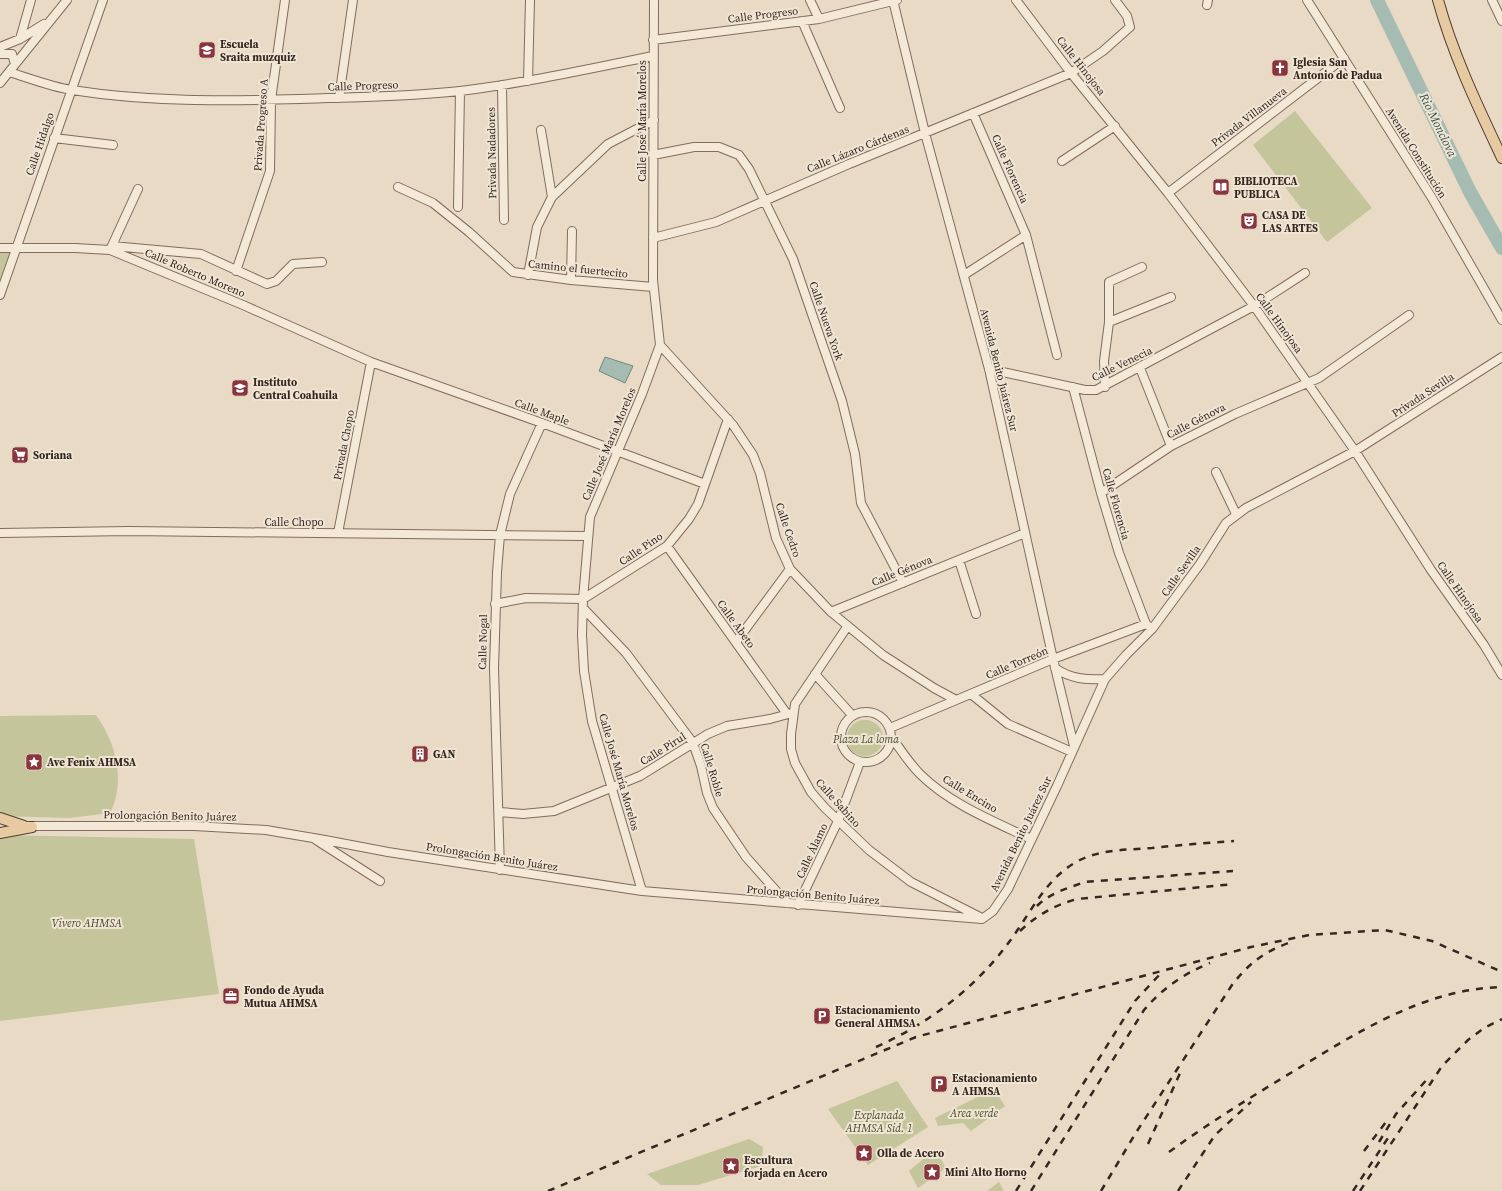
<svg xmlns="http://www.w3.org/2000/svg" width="1502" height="1191" font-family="'Source Serif 4',serif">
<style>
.green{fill:#c4c59a}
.water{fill:#a6bcb3;stroke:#6e897f}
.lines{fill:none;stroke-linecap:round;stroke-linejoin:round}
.river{stroke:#a6bcb3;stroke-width:14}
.minor-casing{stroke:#816c5d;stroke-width:10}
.major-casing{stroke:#4f3c31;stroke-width:12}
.minor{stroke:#f4e8d7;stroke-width:8}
.major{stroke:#e7caa1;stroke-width:10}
.rail{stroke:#33271f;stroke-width:2.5;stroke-dasharray:7 7;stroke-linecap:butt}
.labels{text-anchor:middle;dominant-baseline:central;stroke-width:4;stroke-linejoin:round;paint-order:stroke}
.street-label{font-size:11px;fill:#33271f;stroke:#f0e5d4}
.poi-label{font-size:11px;font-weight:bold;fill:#33271f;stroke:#f0e5d4;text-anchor:start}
.park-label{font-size:11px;font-style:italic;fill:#474d29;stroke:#f0e5d4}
.water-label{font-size:12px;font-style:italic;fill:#30514b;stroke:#f0e5d4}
</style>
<rect width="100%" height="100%" fill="#e8dac5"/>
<path class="green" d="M1295 111 1372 208 1327 242 1253 145Z
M0 252H10L0 283Z
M96 715C116 743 126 781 110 813L69 818 0 816V716Z
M847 738a18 18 0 1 1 36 0a18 18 0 1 1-36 0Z
M0 835 194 839 219 994 0 1021Z
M897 1081 928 1127 868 1165 828 1109Z
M994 1089 1005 1106 971 1131 963 1123 938 1126 935 1118Z
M749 1139 763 1147 761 1166 698 1185H661L647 1174Z
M935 1149 946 1168 918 1188 909 1171Z
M999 1182 1004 1191H987Z"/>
<path class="water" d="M605 357 633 366 625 383 599 371Z"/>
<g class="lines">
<path class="river" d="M1377 0 1470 192 1502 248"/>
<defs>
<path id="minor" d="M810 0 819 19
M893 0 925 133 989 369 1053 659 1074 746
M1016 0 1071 73 1168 193 1254 306 1355 451 1431 570 1484 645 1502 675
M1307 0 1432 198 1502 320
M1492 0 1502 21
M1207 5 1208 0
M802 21 840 108
M20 39 31 0
M653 40 819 19 897 0
M0 47 20 39 44 24
M0 54H12L15 64
M9 72C29 78 51 87 72 90 147 102 224 101 300 99 353 97 407 97 460 91 525 83 589 69 653 56
M528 81 530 0
M0 83 67 0
M502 85 504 220
M339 98 353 0
M973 113 1026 235 1057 355
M541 130 552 197
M54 138 113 145
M653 155 694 147H719L739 155 749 169 793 259 842 401 855 454 861 503 903 583
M1062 161 1115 126
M398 187 433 203 469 232 513 272 571 280 653 287
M1168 193 1344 58
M458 207 460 91
M653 238 716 222 849 164 1071 73 1103 51 1130 27 1127 16 1115 0
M112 246 201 254 267 284 276 281 293 264 322 262
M0 248H75L110 250 243 305 371 362 542 423 705 484
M110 250 138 189
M236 271 270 171 271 100 285 0
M528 275 537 227 552 197 608 144 654 120
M964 275 1026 235
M571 280 572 231
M0 295 103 0
M1109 322 1171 297
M660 345 733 425 753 455 760 473 776 538 790 569 831 612 883 655 934 688 956 700
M1140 368 1171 446
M989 369 1085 390H1096L1254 306 1305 273
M1073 387 1101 493 1119 553 1146 624
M1105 387 1104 361 1109 322V282L1142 267
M1216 472 1236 514
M1101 493 1171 446 1235 414 1319 378 1409 315
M0 533 129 531 587 536
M338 533 371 362
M667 546 787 714
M959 560 976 614
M495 604 526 598 583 599 667 546 689 519 698 504 728 419
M583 608 626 653 693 743 701 766 707 793 713 808 746 857 787 903
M831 612 1025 533
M847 627 795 704 791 734V749L795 763 811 792 825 808 869 850 911 882 980 917
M736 642 790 569
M1055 668C1071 679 1086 680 1105 679
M815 674 852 715
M971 694 1008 724 1072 752
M841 737a25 25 0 1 1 50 0a25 25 0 1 1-50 0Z
M890 728 1053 659 1146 624 1152 629
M892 738C901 750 909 763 920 774 950 804 993 821 1031 839
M500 812 523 814 554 811 640 776 708 734 727 726 770 719 792 713
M27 826H194L266 830 325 840 388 852 642 891 982 919 993 911 1008 889 1057 786 1105 679 1126 655 1152 629 1200 564 1226 523 1246 508 1355 451 1502 357
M316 840 380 881
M500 870 494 668 497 572 500 535 510 494 542 423
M642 891 592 721 584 671 582 635 583 599 590 517 642 394 660 345 653 280 654 0
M798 905 838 821 860 762"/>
<path id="major" d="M1438 0C1453 55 1478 107 1502 158
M0 818 24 826
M0 833 32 827"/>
</defs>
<use href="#minor" class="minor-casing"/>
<use href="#major" class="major-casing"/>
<use href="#minor" class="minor"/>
<use href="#major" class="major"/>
<path class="rail" d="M1037 906C1050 893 1068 888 1085 882L1233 871
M1020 931C1037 915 1055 905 1077 899L1234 884
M876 1047C926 1025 973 990 1006 946 1029 917 1044 879 1078 861 1101 849 1127 850 1152 848 1179 845 1207 843 1234 841
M1379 1142 1396 1114 1430 1076
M1148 1144 1181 1071
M1364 1151 1386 1122
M1169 1152C1209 1123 1251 1097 1294 1071 1358 1032 1424 989 1502 987
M548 1191 916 1037 1251 947 1309 935 1385 930 1432 941 1502 972
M1016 1191 1135 1001 1162 972
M1031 1191 1144 1010C1163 988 1183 974 1210 963
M1101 1191 1137 1131 1232 985C1249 963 1263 953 1288 943
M1178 1191 1215 1135 1251 1102
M1353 1191 1388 1138
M1360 1191 1442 1066 1468 1040 1484 1028 1502 1019"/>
</g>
<defs>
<symbol id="school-square" viewBox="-11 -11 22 22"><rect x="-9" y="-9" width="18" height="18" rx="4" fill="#88353e" stroke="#f0e5d4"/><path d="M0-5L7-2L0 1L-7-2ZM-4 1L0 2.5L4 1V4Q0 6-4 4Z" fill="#fff"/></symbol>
<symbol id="church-square" viewBox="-11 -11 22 22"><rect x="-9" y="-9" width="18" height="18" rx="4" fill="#88353e" stroke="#f0e5d4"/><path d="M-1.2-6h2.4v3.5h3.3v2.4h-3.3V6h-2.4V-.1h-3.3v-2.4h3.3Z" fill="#fff"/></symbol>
<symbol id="library-square" viewBox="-11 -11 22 22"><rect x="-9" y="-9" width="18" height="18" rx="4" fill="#88353e" stroke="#f0e5d4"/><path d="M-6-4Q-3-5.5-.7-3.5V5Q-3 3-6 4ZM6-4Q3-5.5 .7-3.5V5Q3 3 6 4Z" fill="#fff"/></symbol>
<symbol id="theatre-square" viewBox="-11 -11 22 22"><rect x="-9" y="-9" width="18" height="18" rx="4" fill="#88353e" stroke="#f0e5d4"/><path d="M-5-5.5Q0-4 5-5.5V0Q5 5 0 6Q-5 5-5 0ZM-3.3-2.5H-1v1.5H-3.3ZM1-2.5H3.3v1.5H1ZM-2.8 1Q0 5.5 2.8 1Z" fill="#fff"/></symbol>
<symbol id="university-square" viewBox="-11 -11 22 22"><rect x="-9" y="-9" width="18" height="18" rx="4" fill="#88353e" stroke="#f0e5d4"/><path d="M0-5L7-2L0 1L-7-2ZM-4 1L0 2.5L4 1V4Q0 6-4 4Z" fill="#fff"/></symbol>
<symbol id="supermarket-square" viewBox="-11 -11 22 22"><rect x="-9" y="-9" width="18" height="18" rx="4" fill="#88353e" stroke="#f0e5d4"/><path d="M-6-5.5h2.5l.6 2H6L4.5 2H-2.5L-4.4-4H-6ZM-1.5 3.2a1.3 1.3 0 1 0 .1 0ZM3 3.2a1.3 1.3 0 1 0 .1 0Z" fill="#fff"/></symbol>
<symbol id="building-square" viewBox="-11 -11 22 22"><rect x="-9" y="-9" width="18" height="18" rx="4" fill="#88353e" stroke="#f0e5d4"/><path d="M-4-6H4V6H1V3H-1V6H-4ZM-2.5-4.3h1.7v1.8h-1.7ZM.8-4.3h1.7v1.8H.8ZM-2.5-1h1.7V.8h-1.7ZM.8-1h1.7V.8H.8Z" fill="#fff"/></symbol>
<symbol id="sight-square" viewBox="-11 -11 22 22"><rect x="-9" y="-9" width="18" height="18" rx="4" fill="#88353e" stroke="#f0e5d4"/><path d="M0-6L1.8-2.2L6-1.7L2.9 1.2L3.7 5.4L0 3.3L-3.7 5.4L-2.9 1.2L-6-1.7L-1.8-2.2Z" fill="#fff"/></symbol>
<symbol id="office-square" viewBox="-11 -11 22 22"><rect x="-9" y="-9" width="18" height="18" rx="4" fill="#88353e" stroke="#f0e5d4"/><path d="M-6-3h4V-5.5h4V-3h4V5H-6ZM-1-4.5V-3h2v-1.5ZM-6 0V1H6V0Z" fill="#fff"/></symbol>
<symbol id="parking-square" viewBox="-11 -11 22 22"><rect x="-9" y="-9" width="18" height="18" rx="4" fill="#88353e" stroke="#f0e5d4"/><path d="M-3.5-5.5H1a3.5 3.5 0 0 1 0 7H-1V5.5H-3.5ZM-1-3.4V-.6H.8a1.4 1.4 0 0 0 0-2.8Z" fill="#fff"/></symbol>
</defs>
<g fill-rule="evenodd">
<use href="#school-square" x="197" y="40" width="20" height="20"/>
<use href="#church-square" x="1270" y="58" width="20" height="20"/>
<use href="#library-square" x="1211" y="177" width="20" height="20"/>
<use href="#theatre-square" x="1239" y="211" width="20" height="20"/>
<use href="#university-square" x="230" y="378" width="20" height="20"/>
<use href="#supermarket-square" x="10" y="445" width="20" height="20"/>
<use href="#building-square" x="410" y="744" width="20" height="20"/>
<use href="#sight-square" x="24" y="752" width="20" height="20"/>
<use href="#office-square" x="221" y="986" width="20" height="20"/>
<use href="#parking-square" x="812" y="1006" width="20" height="20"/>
<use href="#parking-square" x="929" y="1074" width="20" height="20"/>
<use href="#sight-square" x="854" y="1143" width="20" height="20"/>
<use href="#sight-square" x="721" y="1156" width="20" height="20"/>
<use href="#sight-square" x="922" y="1162" width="20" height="20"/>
</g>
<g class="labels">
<g class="street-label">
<text transform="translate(763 15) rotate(-7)">Calle Progreso</text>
<text transform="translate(1081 66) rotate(52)">Calle Hinojosa</text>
<text transform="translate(363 86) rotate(-2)">Calle Progreso</text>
<text transform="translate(1249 117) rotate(-37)">Privada Villanueva</text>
<text transform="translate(642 121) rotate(-90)">Calle José María Morelos</text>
<text transform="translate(261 125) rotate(-86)">Privada Progreso A</text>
<text transform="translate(40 144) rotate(-71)">Calle Hidalgo</text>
<text transform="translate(858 149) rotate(-22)">Calle Lázaro Cárdenas</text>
<text transform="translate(492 153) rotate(-91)">Privada Nadadores</text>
<text transform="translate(1416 153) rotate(58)">Avenida Constitución</text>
<text transform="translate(1010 169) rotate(66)">Calle Florencia</text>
<text transform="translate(578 269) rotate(6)">Camino el fuertecito</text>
<text transform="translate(195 273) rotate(23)">Calle Roberto Moreno</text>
<text transform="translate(826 321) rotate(71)">Calle Nueva York</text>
<text transform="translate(1279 323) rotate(54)">Calle Hinojosa</text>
<text transform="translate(1122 364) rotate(-26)">Calle Venecia</text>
<text transform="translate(999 370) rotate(76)">Avenida Benito Juárez Sur</text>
<text transform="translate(1423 395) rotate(-33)">Privada Sevilla</text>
<text transform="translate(542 412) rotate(20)">Calle Maple</text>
<text transform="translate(1196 421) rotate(-27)">Calle Génova</text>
<text transform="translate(609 444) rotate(-67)">Calle José María Morelos</text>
<text transform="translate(344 445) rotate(-79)">Privada Chopo</text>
<text transform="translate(1116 504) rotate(74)">Calle Florencia</text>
<text x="294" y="522">Calle Chopo</text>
<text transform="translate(788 530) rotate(71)">Calle Cedro</text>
<text transform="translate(641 549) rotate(-34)">Calle Pino</text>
<text transform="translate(902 571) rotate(-22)">Calle Génova</text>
<text transform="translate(1181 571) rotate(-55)">Calle Sevilla</text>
<text transform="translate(1460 592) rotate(55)">Calle Hinojosa</text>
<text transform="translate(736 624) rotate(54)">Calle Abeto</text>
<text transform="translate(483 642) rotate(-89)">Calle Nogal</text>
<text transform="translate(1017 663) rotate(-23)">Calle Torreón</text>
<text transform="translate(663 749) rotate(-32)">Calle Pirul</text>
<text transform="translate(712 770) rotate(73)">Calle Roble</text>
<text transform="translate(619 772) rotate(74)">Calle José María Morelos</text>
<text transform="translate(970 794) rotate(31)">Calle Encino</text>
<text transform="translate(838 803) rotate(48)">Calle Sabino</text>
<text transform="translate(170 816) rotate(1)">Prolongación Benito Juárez</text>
<text transform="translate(1021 834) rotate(-64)">Avenida Benito Juárez Sur</text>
<text transform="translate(812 851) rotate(-65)">Calle Álamo</text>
<text transform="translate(492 857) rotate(9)">Prolongación Benito Juárez</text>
<text transform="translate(813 895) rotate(5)">Prolongación Benito Juárez</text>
</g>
<g class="poi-label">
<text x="220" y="44">Escuela<tspan x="220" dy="13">Sraita muzquiz</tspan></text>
<text x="1293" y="62">Iglesia San<tspan x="1293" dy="13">Antonio de Padua</tspan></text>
<text x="1234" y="181">BIBLIOTECA<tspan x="1234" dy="13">PUBLICA</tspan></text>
<text x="1262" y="215">CASA DE<tspan x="1262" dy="13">LAS ARTES</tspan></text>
<text x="253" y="382">Instituto<tspan x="253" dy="13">Central Coahuila</tspan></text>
<text x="33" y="455">Soriana</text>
<text x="433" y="754">GAN</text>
<text x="47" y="762">Ave Fenix AHMSA</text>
<text x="244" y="990">Fondo de Ayuda<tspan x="244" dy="13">Mutua AHMSA</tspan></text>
<text x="835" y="1010">Estacionamiento<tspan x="835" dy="13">General AHMSA</tspan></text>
<text x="952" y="1078">Estacionamiento<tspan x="952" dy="13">A AHMSA</tspan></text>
<text x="877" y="1153">Olla de Acero</text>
<text x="744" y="1160">Escultura<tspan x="744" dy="13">forjada en Acero</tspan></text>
<text x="945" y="1172">Mini Alto Horno</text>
</g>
<g class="park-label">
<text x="866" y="739">Plaza La loma</text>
<text x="87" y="923">Vivero AHMSA</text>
<text x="974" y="1113">Area verde</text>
<text x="879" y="1115">Explanada<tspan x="879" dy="13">AHMSA Sid. 1</tspan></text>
</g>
<g class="water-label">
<text transform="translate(1438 125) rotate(64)">Rio Monclova</text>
</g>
</g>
</svg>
